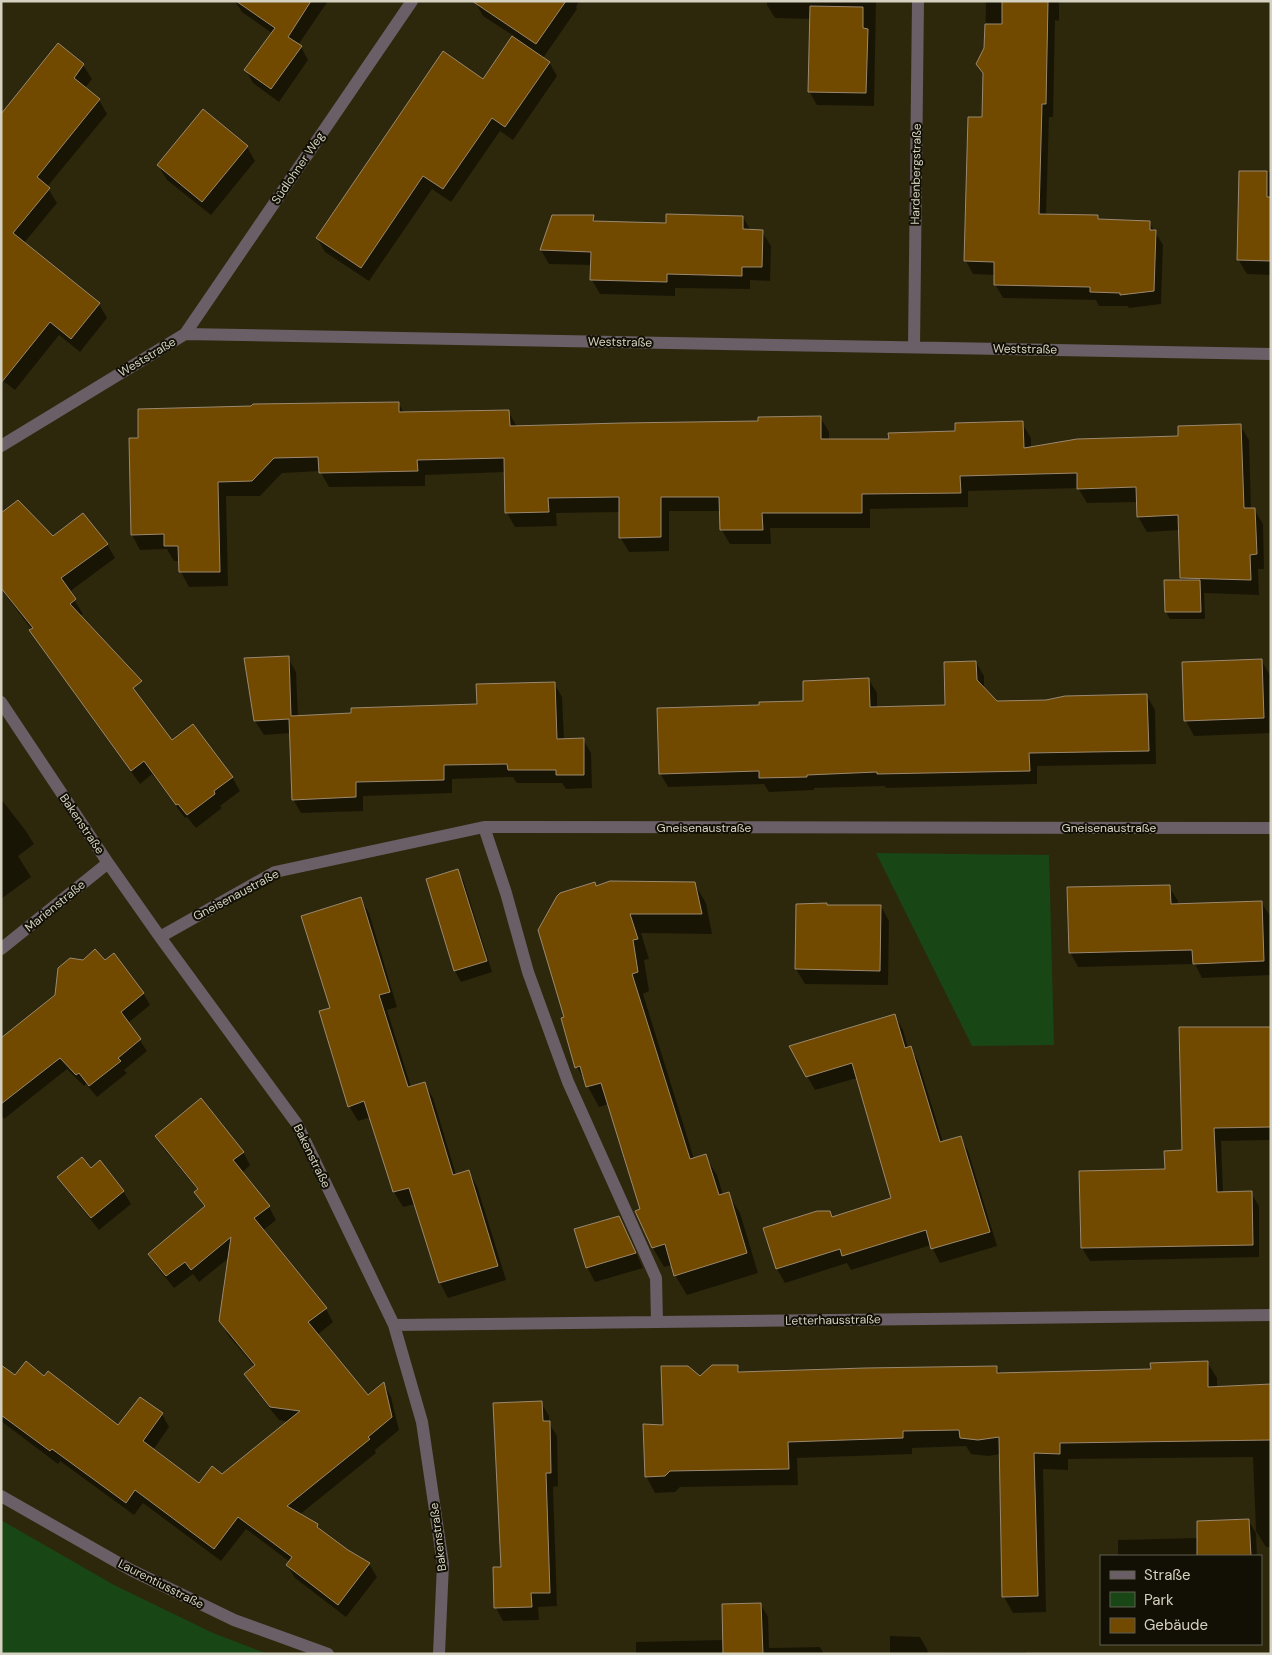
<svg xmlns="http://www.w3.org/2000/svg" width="1272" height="1655" font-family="'DM Sans',sans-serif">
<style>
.green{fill:#194615}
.shadow{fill:#0007}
.building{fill:#714a00;stroke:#9b886e}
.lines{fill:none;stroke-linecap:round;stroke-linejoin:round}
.minor{stroke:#6a5e67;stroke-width:12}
.labels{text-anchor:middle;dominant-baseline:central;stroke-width:4;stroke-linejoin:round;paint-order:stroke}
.street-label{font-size:12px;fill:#d5d2c2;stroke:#121005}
</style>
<rect width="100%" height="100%" fill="#2d280b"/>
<path class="green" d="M876 853 1049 855 1054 1045 972 1046Z
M1 1520 114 1585 213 1633 268 1654H1Z"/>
<path class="shadow" d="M235 1H328L298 45 301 47 308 60 279 102 253 83 246 70 272 33 242 12Z
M477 1H579L576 7 577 9 543 58 549 62 557 76 513 140 500 131 451 202 432 189 369 281 325 252 317 238 483 81 514 36 483 16 476 3Z
M767 1H876L874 106 817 105 809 91 811 19 775 18 767 5Z
M986 1H1059V21L1055 20 1053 117H1049L1046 215 1098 216 1100 220 1149 222 1163 245 1161 304 1129 308 1128 306H1099L1096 300 1003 298 995 284V275L973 274 966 261 984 118 985 76 978 64 985 48Z
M58 45 83 65 92 79 85 88 99 100 107 114 47 187 57 203 24 243 99 304 107 318 80 352 59 335 15 390 3 381 1 383V135Z
M247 147 255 161 211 215 167 180 158 165Z
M1240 172H1271V275L1247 274 1238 259Z
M553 216H593L596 223 668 224 743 217 751 231 762 232 771 246 770 281 750 280V289L675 288V296L600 294 592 280V265L549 264 541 250Z
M399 404 404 413 508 411 517 427 759 422 820 417 829 432V441L890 440 1022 423 1031 438V448L1180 437 1240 425 1249 440 1251 509H1254L1263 524 1264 569H1258L1259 595 1204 593 1205 619H1170L1166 612 1183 581 1181 578 1180 530 1147 532 1138 517V502L1087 503 1078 488 968 491V507L870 509V528H770L771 544H730L721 529V511H669V551L629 552 620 537V512L556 513 557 526 515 527 507 513 505 472 425 475V486L329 487 320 471 282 473 260 496H226L228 586 189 587 181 572 180 561H174L167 549 140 550 132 535 139 439Z
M1 515 53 538 107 544 115 558 69 592 83 614 79 616 104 647 63 677 39 644 31 630H32L1 589Z
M288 658 296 672 298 717 478 706 554 683 562 697 564 740 583 739 591 753 592 788 566 789 562 783H517L513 777 452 779V793L363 796V811L301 813 293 799 290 733 264 735 255 721 246 660Z
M1261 660 1270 675 1271 733 1194 736 1186 721Z
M976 662 984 676V690L997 703 1147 696 1155 710 1156 764 1037 766V784L886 788 885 786 814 788V790L769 792 764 784 668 787 660 773 760 706 804 702 869 680 877 693V708L947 706Z
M86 707 171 742 232 777 240 791 220 806 222 808 196 828 187 817 185 818 152 774 140 784 94 720Z
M1 799 26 831 34 844 18 856 31 877 1 899Z
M458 871 464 882 492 972 461 982 455 971 427 880Z
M694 883 706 903 712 934 641 933 649 959 644 960 649 991 643 994 694 1159 705 1156 717 1175 723 1195 728 1194 740 1213 758 1273 687 1295 675 1275 672 1265 664 1267 653 1248 609 1104 599 1107 577 1067 572 1054 565 1018 597 887Z
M1169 887 1178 901V905L1261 902 1270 916 1271 975 1202 978 1195 964 1078 967 1070 952Z
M360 898 369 913 397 1007 387 1010 411 1087 424 1084 433 1098 456 1175 468 1171 477 1186 506 1280 448 1298 440 1283 415 1204 403 1207 394 1192 371 1117 358 1121 349 1106 331 1009Z
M827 906H881L889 921 888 985 805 984 796 969Z
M104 962 143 993 150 1005 128 1023 147 1051 124 1070 127 1073 97 1097 86 1084 84 1086 67 1069 4 1119 1 1115V1039Z
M895 1016 903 1030 908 1048 910 1047 918 1061 943 1142 960 1137 968 1151 997 1246 940 1263 931 1245 851 1270 847 1263 785 1283 777 1269 832 1218 893 1198 857 1078 815 1090 807 1076Z
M1271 1029V1140L1221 1141 1223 1193H1251L1259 1206V1257L1090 1261 1082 1248 1166 1170 1183 1152Z
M156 1136 243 1152 250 1165 242 1173 269 1207 276 1220 262 1231 326 1309 333 1322 317 1335 368 1397 384 1384 391 1397 399 1430 375 1450 376 1453 299 1515 317 1525 321 1531 347 1551 369 1564 377 1577 346 1617 295 1578 287 1565 290 1562 246 1529 221 1561 143 1503 134 1515 60 1461 58 1464 1 1421V1366L15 1377H44L118 1427 162 1414 169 1427 153 1450 199 1485 222 1475 289 1422 279 1420 253 1387 246 1374 255 1367 228 1335 221 1321 230 1257 199 1282 193 1274 174 1288 157 1267 149 1254 205 1208 195 1192 198 1190 164 1149Z
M91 1170 123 1191 131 1204 99 1230 67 1190 59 1177Z
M618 1217 627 1232 643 1268 595 1282 587 1267Z
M1207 1362 1217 1378V1388L1271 1386V1547H1266L1256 1531 1253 1457 1068 1459V1470L1043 1469 1046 1612 1013 1613 1004 1597 1000 1454 988 1456 971 1454 966 1446 912 1448V1454L797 1458 798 1485 680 1487 675 1492 655 1493 646 1476 664 1426 700 1378 737 1366 741 1373 997 1367 1001 1374 1152 1370Z
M541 1403 549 1416V1423L557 1436 558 1486 553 1487 557 1606 538 1607 539 1620 503 1621 496 1608 502 1568Z
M1248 1520 1256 1533 1257 1556H1118V1540L1198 1538Z
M761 1605 768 1617 769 1648 820 1647 824 1654H636V1642L724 1640Z
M890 1636 920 1637 927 1649 928 1653 1026 1652 1027 1654H890Z"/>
<path class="building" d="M236 1H311L288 37 302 46 271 89 244 70 275 28Z
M472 1H566L536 44Z
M1002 1H1048L1046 104H1042L1039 214 1098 215V219L1150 221V230H1156L1154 291 1120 295V293L1090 292V287L994 285V262L964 261 968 117H982L983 73 976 64 984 48 985 24H1002Z
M810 6 863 7V28L868 29 866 93 808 92Z
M512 36 550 62 505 127 492 118 443 189 423 176 361 268 316 238 443 51 483 79Z
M58 43 84 64 74 78 100 99 37 177 50 188 13 233 100 303 71 339 50 322 1 383V114Z
M203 109 248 146 202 202 157 165Z
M1239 171H1267V197H1271V261L1237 260Z
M666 214 743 216V229L763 230 762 267H742V276L667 274V282L590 280 591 252 540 250 552 215H594L593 221 666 223Z
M399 402V412L509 410 510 426 622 423 758 421V417L821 416V439H889L888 433 955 431V423L1023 421 1024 448 1077 439 1178 436V426L1241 424 1244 508H1255L1257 554 1250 555 1251 580 1180 578 1178 515 1137 517 1136 487 1077 489V473L960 476 961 493 862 494V513H762L763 530H720L719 497H661V537L619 538V497L548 498 549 512 505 513 504 458 417 460 418 471 319 473 318 457 274 458 252 481 218 482 220 572H179L178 546H164V534L131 535 129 438H138V409L251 406 253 404Z
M18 500 53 536 83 513 108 544 61 578 76 599 70 604 142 681 133 688 172 740 193 724 233 777 214 791 215 794 187 815 178 804 176 805 144 761 131 771 29 630 33 628 1 588V513Z
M1164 580H1200L1201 612H1165Z
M289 656 291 716 351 713V708L477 704 476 684 555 682 557 739 584 738V775H556V770H508L507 764 444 765V780L356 782V797L292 800 289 719 254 721 244 658Z
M1262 659 1264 718 1184 721 1182 662Z
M976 661 977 680 997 701 1046 700 1065 696 1147 694 1149 751 1029 753 1030 771 877 774V772L807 775V777L759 778V771L659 774 657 708 759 705V702L803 701V681L869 678 870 707 945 705 944 662Z
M458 869 487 961 454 971 426 879Z
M610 881 695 882 702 914H630L638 939 633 940 638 972 632 974 690 1159 706 1154 719 1195 729 1192 747 1253 674 1276 665 1244 652 1248 635 1211 640 1209 601 1083 586 1087 580 1066 575 1068 561 1018 564 1017 538 930 557 896 560 893 595 882 596 886Z
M1170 885 1171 904 1262 901 1264 961 1193 964 1192 950 1069 953 1067 887Z
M361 897 390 992 379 995 408 1087 425 1082 453 1175 469 1170 498 1266 439 1283 409 1188 393 1192 364 1101 348 1107 319 1011 330 1008 301 916Z
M827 903V905H881L880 971 795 969 796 904Z
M95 949 105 960 114 953 144 993 121 1012 141 1039 118 1058 121 1061 89 1086 79 1073 76 1075 60 1058 1 1104V1038L55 995 58 968 70 958 83 960Z
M895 1014 905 1048 911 1046 940 1142 961 1136 990 1232 931 1249 926 1230 842 1256 840 1249 776 1269 763 1228 817 1211H830L832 1217 891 1198 852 1063 806 1077 789 1046Z
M1179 1027H1271V1127L1214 1128 1217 1192 1252 1191 1253 1245 1081 1248 1079 1171 1165 1169 1164 1151 1182 1150Z
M201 1098 244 1152 233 1160 270 1206 254 1218 327 1308 308 1322 368 1395 384 1382 392 1417 368 1437 370 1439 287 1506 318 1524 317 1527 348 1550 370 1563 338 1605 286 1565 292 1557 238 1517 214 1549 135 1490 126 1503 52 1449 50 1451 1 1415V1365L15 1375 26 1361 44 1376 48 1371 118 1425 140 1397 163 1413 143 1441 199 1483 212 1466 222 1474 300 1411 270 1407 244 1374 255 1365 219 1321 231 1237 191 1270 185 1262 166 1276 148 1254 205 1206 194 1192 198 1189 155 1136Z
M82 1157 91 1168 100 1160 124 1191 91 1218 57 1177Z
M619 1216 636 1253 586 1268 574 1229Z
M1208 1361V1387L1271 1384V1440L1060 1443V1454L1034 1453 1038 1596 1002 1597 999 1437 978 1440 960 1438 959 1430 903 1431V1438L788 1442 789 1469 670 1471 665 1476 645 1477 643 1424 663 1425 661 1366H688L700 1376 712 1365H738V1372L865 1368 997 1366V1373L1151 1369 1150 1363Z
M542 1401 543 1421H550L551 1473H546L550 1593H531L532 1607 494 1608 493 1567H501L493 1403Z
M1249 1519 1251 1556H1197V1521Z
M761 1603 763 1654H723L722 1604Z"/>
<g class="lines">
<path class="minor" d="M185 334 412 1
M914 347 918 1
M1 446 185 334 1271 354
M1 702 108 863 160 937 297 1124 394 1325 422 1422 443 1564 439 1654
M484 827 506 893 528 972 568 1082 656 1278 657 1322
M160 937 275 872 484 827 1271 828
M1 949 108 863
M394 1325 1271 1315
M1 1496 131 1570 234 1620 328 1654"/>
</g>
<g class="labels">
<g class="street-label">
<text transform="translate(298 168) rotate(-56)">Südlohner Weg</text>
<text transform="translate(916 174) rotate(-89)">Hardenbergstraße</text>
<text transform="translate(620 342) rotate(1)">Weststraße</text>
<text transform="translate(1025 349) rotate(1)">Weststraße</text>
<text transform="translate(147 357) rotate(-31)">Weststraße</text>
<text transform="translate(82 824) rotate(56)">Bakenstraße</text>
<text x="704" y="828">Gneisenaustraße</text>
<text x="1109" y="828">Gneisenaustraße</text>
<text transform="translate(236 895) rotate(-28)">Gneisenaustraße</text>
<text transform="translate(55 906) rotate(-39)">Marienstraße</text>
<text transform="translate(312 1156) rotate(64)">Bakenstraße</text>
<text transform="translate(833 1320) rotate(-1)">Letterhausstraße</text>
<text transform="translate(438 1537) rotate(-97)">Bakenstraße</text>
<text transform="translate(161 1584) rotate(27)">Laurentiusstraße</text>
</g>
</g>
<rect width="1272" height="1655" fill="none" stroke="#d5d2c2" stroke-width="5"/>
<rect x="1100" y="1555" width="162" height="90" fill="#121005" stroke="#605e51"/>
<rect x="1110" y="1571" width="25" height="8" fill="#6a5e67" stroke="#605e51"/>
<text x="1144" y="1580" font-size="15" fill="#d5d2c2">Straße</text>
<rect x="1110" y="1592" width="25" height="15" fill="#194615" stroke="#605e51"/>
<text x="1144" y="1605" font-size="15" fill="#d5d2c2">Park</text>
<rect x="1110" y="1618" width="25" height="15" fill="#714a00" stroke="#605e51"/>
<text x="1144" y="1630" font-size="15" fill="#d5d2c2">Gebäude</text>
</svg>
